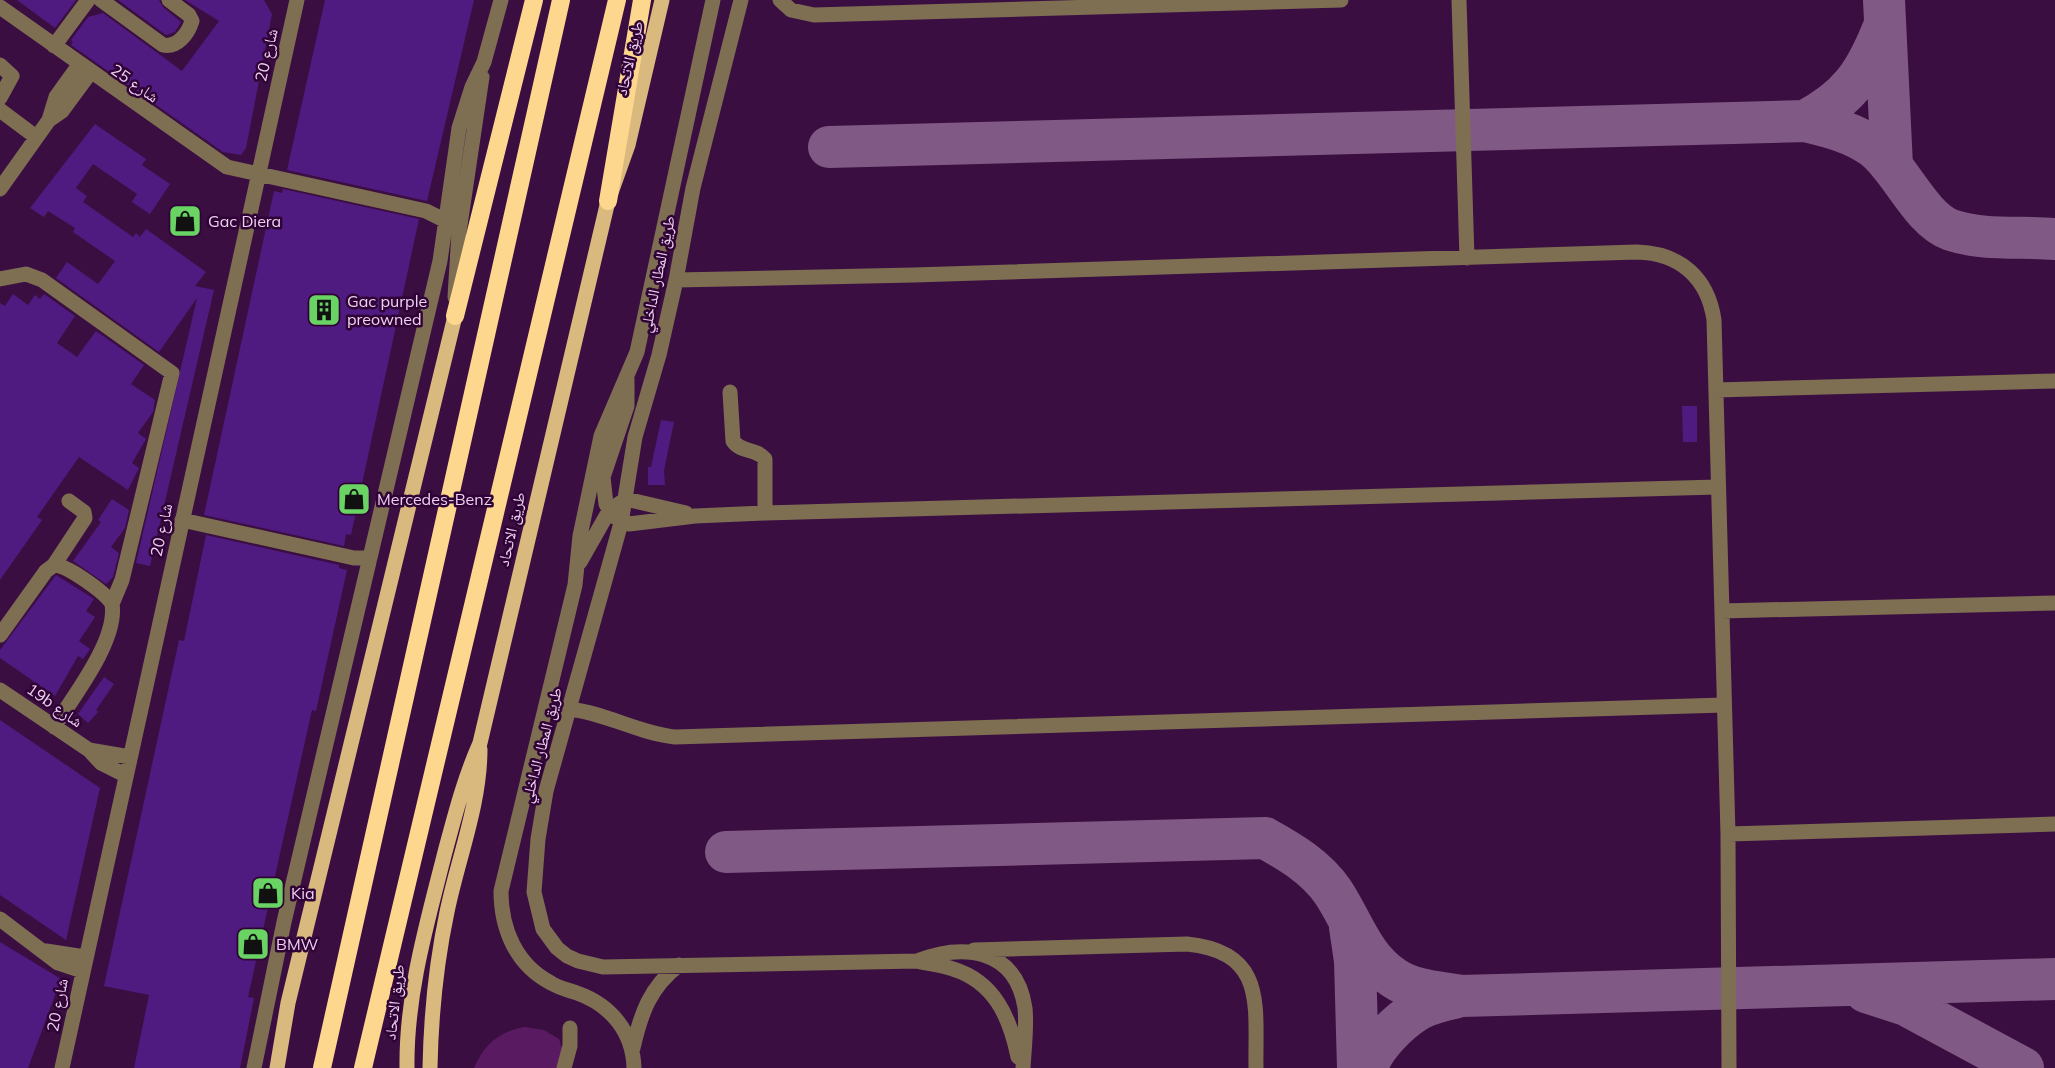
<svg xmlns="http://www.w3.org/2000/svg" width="2055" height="1068" font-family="Mulish,'Noto Naskh Arabic',sans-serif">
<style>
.green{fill:#591a61}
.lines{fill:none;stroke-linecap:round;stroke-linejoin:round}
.taxiway{stroke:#805a84;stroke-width:42}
.building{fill:#501b80}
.minor{stroke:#7e6f53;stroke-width:15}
.major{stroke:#d9b97d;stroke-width:15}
.highway{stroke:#fdd78e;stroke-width:18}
.labels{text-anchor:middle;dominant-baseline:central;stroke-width:5;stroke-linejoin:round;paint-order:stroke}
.street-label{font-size:16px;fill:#edd2f0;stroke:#300336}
.poi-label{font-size:16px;fill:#edd2f0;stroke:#300336;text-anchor:start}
</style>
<rect width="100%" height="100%" fill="#3b0e41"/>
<path class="green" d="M525 1027 544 1030 559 1039 563 1051 557 1068H474C484 1045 499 1031 525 1027Z"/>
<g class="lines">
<path class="taxiway" d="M1884 0 1892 166
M1805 121C1849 98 1865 74 1883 29
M829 147 1805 121C1829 127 1852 132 1873 147 1900 167 1920 219 1951 230 1983 241 2021 236 2055 239
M726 852 1265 838C1290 852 1316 867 1333 892 1353 922 1362 957 1394 978 1413 991 1440 992 1461 996L2055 979
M1350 927 1355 961 1358 1068
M1866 992 1906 1005 2023 1068
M1367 1068C1373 1047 1397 1023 1416 1011 1428 1003 1447 1000 1461 996"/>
</g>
<path class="building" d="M17 0H76L55 28Z
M118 0H159L163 7 181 22 175 32 166 35Z
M185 0H264L272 14 246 148 241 155 223 152 71 45 73 42 71 40 88 17 103 13 182 71 219 21Z
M325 0H474L427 201 287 170Z
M95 124 146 159 142 165 170 184 150 214 132 202 137 194 93 164 76 188 87 196 83 202 133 237 136 233 140 237 146 229 206 272 195 286 214 290 150 566 136 563 197 298 159 352 56 278 67 262 98 284 115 261 73 232 75 228 48 211 44 217 30 208Z
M283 189 419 219 351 535 346 534 344 546 204 515 274 191 282 193Z
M13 294 28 305 35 295 40 299 44 294 75 316 57 343 77 357 96 331 144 365 131 384 155 400 153 412 138 433 146 439 132 463 139 468 128 490 79 457 37 517 42 520 0 580V303L5 306Z
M1682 406H1697V442H1683Z
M661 420 674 422 664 470 665 485H648V467H651Z
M112 499 129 510 125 528 111 547 119 553 113 577 106 584 73 561 101 522 98 520Z
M206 535 339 565V568L347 570 316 711 312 710 248 997 254 998 240 1068H134L149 995 104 986 179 640 184 641Z
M56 575 94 599 86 611 95 617 79 641 90 649 83 659 78 656 55 696 0 658V650Z
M104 677 114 684 96 710 98 712 88 723 78 714Z
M0 720 100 788 66 940 0 895Z
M0 942 61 979 28 1068H0Z"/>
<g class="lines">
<path class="minor" d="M101 0 163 45C177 48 188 34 192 21L189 15 169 0
M741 0 693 188 676 280 659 355 635 437 621 523 546 791 538 839 534 892 543 929 557 948 567 956 578 961 603 967 917 961C963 943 1016 948 1025 1008 1027 1027 1024 1049 1023 1068
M780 0 791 10 814 15 1341 0
M1459 0 1467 258
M0 7 227 167 426 211 446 221
M54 46 88 0
M0 65 12 76 0 98
M0 110 36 137
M49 120 56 97 79 65
M0 189 49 120 62 111 90 73
M0 279 26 274 42 280 172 373 122 580 112 604
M676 280 914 275 1637 252C1680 253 1708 278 1714 320L1728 834 1729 1068
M455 297 459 232 482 77
M627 379V406L603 477 606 504 613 516 629 524 695 516 765 513 1718 487
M1716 390 2055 381
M730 392 733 441C741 453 756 448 765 459V513
M182 520 354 558H370
M580 562 609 511 626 499 686 513
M54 565 85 518 84 512 69 501
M1722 611 2055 603
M0 635 46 571 54 565C67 565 106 593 112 604 118 640 73 697 54 727
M0 690 89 750 101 763 125 775
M569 709C606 713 638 733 675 737L1724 705
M89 750 130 757
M1728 834 2055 824
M0 919 58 963 82 971
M974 950 1187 944C1267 952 1255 1006 1256 1068
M46 951 85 957
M917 961C929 964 942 965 953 969 995 982 1010 1018 1018 1057
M633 1048C641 1013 650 987 679 965
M62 1068 297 0
M254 1068 284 922 440 261 459 128 472 87 484 62 501 0
M564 1068 570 1046V1028
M634 1068C633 1032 611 1005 577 993 568 990 559 988 551 983 516 965 501 929 501 891L575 585 580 536 601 436 637 352 713 0"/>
<path class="major" d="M277 1068 288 1003 455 316
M407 1068C406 994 427 923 445 852 455 815 464 779 480 743L608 201 628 145 662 0
M430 1068C431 1015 436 964 447 912 458 858 480 805 480 749"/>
<path class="highway" d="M608 201 642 0
M455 316 534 0
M322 1068 561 0
M363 1068 617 0"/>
</g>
<defs>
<symbol id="shop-square" viewBox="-11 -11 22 22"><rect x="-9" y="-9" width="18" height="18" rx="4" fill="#69d464" stroke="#300336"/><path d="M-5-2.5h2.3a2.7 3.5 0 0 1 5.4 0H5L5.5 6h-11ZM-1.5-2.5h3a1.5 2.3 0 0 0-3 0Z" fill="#111"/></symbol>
<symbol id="building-square" viewBox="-11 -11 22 22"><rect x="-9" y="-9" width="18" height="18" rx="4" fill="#69d464" stroke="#300336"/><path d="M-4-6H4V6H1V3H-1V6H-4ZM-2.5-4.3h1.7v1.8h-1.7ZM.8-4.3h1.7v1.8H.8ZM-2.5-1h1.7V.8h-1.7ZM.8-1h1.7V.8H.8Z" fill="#111"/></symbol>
</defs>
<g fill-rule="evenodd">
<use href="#shop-square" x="166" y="202" width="38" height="38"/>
<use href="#building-square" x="305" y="291" width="38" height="38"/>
<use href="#shop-square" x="335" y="480" width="38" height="38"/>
<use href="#shop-square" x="249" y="874" width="38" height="38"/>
<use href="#shop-square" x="234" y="925" width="38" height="38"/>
</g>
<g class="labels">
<g class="street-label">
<text transform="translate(266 55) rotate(-77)">شارع 20</text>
<text transform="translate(629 58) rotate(-77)">طريق الاتحاد</text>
<text transform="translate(135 83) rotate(35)">شارع 25</text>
<text transform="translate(657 274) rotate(-78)">طريق المطار الداخلي</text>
<text transform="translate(511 529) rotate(-77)">طريق الاتحاد</text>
<text transform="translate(161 530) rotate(-78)">شارع 20</text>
<text transform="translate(55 705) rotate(35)">19b شارع</text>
<text transform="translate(541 745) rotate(-75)">طريق المطار الداخلي</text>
<text transform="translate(394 1002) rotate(-83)">طريق الاتحاد</text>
<text transform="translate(57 1005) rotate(-79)">شارع 20</text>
</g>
<g class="poi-label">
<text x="208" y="221">Gac Diera</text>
<text x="347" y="301">Gac purple<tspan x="347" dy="18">preowned</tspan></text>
<text x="377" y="499">Mercedes-Benz</text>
<text x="291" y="893">Kia</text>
<text x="276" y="944">BMW</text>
</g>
</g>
</svg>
